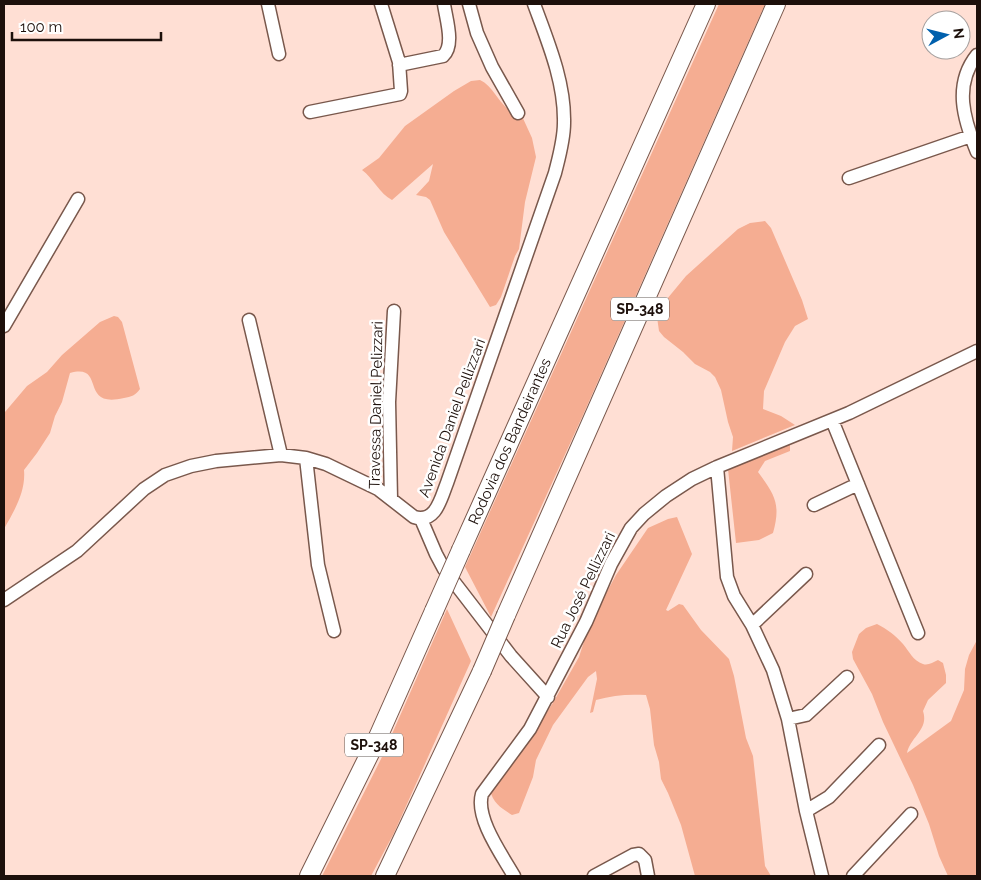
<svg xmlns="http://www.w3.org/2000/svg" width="981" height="880" font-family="Raleway,sans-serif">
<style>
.green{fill:#f5ad92}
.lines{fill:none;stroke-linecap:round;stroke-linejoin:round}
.minor-casing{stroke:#79584c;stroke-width:15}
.highway-casing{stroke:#79584c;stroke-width:20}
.minor{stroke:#fff;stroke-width:12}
.highway{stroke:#fff;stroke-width:18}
.highway-bridge-casing{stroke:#79584c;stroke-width:20;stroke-linecap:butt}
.highway-bridge{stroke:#fff;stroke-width:18}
.labels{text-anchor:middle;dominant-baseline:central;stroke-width:5;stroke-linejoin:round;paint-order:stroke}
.shield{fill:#fff;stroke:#615854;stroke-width:1}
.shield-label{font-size:14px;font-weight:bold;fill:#1d100b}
.street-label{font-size:15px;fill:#1d100b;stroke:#fff}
</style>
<rect width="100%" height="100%" fill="#ffdfd4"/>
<path class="green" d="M719 4H765L583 415 491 617 465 567Z
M480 80C496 87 502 114 521 114L532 138 536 157 525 202 519 249 515 256 501 297 496 305 490 307 444 232 430 200 426 197 416 195 429 181 433 164 392 200C380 194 373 178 362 170L379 158 405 126 454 91 471 81Z
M765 221 771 228 802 300 808 319 795 326 785 342 764 391 763 409 781 416 795 425 732 451 733 437 728 422 721 390 715 377 710 372 695 364 683 352 664 337 659 331 657 317 667 299 686 276 738 229 750 223Z
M114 316 118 317 122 322 140 389C136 395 131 397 124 398 78 409 107 363 70 373L62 402 55 416 50 433 37 453 24 470C26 492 14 511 4 529L5 412 27 386 47 372 62 355 100 322Z
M790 442V451L765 461 758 472C775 495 781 504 773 533L759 540 736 543 728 469Z
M677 517 692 554 666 610 668 611 679 604 683 605 701 630 729 659 734 676 746 738 753 756 765 866 771 876H695L681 825 668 793 661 779 659 762 654 745 650 709 646 695C628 694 613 695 596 700L593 712 590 713 597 679 596 671 588 677 553 725 536 760 533 777 519 813 512 815C501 808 493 803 490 790L503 776 524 748 554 701 579 657 590 623 616 575 648 528 668 519Z
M447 609 471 661 394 833 371 876H322L381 759Z
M877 624C887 629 895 635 903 644 909 651 913 661 923 664 928 666 933 662 938 660L943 663 946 675V683L928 700 923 711C929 730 911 736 907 753L951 721 964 690 965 669 969 655 977 640V875L974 876H948L939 856 929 824 913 785 883 722 872 694 853 659 852 652 859 634 866 628Z"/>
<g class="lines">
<defs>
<path id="minor" d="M268 4 279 54
M469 4 477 33 492 67 518 113
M977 55C953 85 964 120 977 152
M399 65 443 56C455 45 446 19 444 4
M310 112 400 94 401 91 399 62 381 4
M849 178 971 136
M249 320 281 455
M4 326 78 199
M832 420 918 633
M306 458 318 565 334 631
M717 467 727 577 734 596 752 625 773 670 788 719 806 811 822 876
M391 499 389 402 394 311
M814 505 858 484
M421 519 436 554 444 569 511 656 548 697
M4 600 77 551 144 489 165 475 191 466 216 461 281 455 306 458 326 464 378 489 414 517C436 524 441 498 447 483L555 173C559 157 564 140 564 123 565 82 548 42 534 4
M752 625 806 574
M788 719 806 715 847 677
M806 811 829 797 879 745
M514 876C502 855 475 818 482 794L530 729 586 622 611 564 631 528 644 514 666 496 692 479 717 467 849 413 977 351
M594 876 633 855 639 854 645 860 648 876
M853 876 911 814"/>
<g id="highway">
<path id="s1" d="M461 550 706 4"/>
<path d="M506 615 776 4"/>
<path d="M309 876 378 737 434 611"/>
<path d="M385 876 482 671"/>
</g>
</defs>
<use href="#minor" class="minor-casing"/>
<use href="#highway" class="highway-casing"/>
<use href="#minor" class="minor"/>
<use href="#highway" class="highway"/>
<defs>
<path id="highway-bridge" d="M434 611 461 550
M482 671 506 615"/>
</defs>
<use href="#highway-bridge" class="highway-bridge-casing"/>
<use href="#highway-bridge" class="highway-bridge"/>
</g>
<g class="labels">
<g class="shield">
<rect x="611" y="297.5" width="58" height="23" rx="4"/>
<rect x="345" y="733.5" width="58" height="23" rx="4"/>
</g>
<g class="shield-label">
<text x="640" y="309">SP-348</text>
<text x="374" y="745">SP-348</text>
</g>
<g class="street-label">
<text transform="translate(376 405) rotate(-89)">Travessa Daniel Pelizzari</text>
<text transform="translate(452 418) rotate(-70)">Avenida Daniel Pellizzari</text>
<text stroke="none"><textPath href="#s1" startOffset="119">Rodovia dos Bandeirantes</textPath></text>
<text transform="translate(583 590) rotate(-64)">Rua José Pellizzari</text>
</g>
</g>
<rect width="981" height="880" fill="none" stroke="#1d100b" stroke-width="10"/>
<g transform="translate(946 35) rotate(83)"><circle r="24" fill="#ffffff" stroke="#a59f9d"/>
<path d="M0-4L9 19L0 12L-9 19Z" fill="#0060ad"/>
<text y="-8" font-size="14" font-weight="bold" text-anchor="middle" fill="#1d100b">N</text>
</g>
<path d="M12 32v8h149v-8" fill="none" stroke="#1d100b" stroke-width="2.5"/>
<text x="20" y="32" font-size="15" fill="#1d100b" stroke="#ffffff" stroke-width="4" paint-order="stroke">100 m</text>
</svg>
